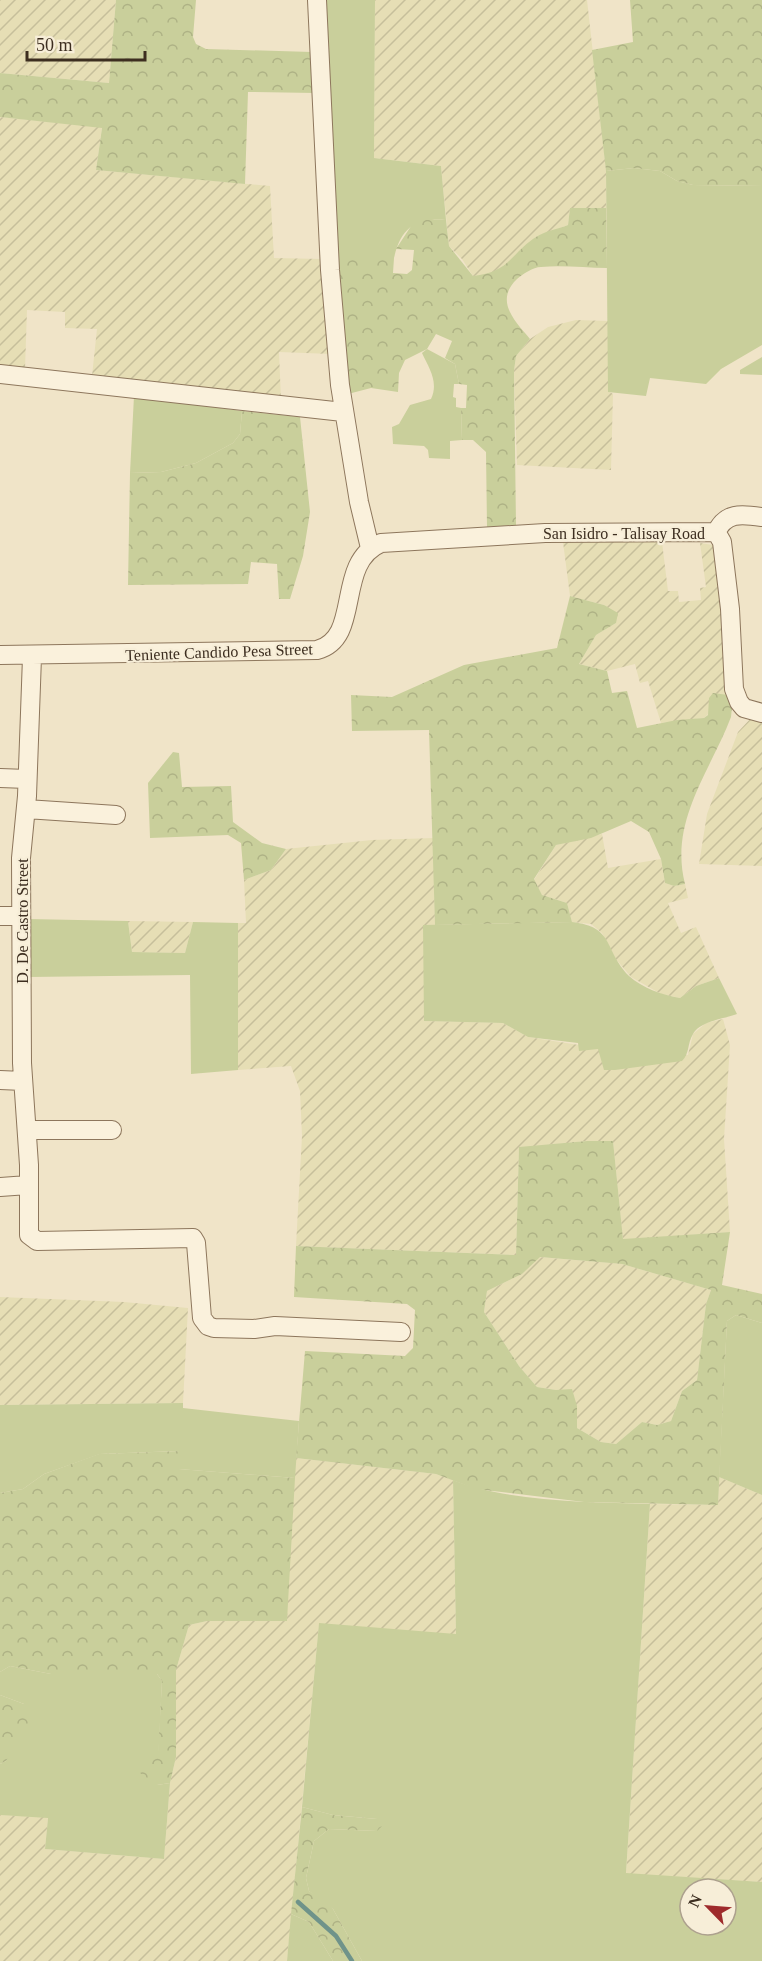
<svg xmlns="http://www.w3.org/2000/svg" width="762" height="1961" font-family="Georgia,serif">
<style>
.farmland{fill:url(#farmland-furrows)}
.grass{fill:#c9cf9b;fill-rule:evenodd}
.forest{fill:url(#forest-crowns);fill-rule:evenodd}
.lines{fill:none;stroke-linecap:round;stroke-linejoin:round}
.stream{stroke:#6f938a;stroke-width:4.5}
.minor-casing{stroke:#8d765c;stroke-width:20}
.minor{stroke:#faf1dc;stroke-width:18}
.labels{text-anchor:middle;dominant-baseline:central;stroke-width:4.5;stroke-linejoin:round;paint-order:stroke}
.street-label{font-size:16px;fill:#3d2e20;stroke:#f7eed8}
</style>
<defs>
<pattern id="farmland-furrows" width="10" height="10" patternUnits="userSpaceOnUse" patternTransform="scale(1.5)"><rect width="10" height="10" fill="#e6deb5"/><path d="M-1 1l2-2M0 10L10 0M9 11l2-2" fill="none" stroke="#c6bf9b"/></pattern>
<pattern id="forest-crowns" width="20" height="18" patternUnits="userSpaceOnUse" patternTransform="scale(1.5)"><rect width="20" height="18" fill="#c9cf9b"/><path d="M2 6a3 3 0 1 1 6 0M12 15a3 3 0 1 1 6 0" fill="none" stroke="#aeb285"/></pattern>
</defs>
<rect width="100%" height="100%" fill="#f0e4c8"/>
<path class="farmland" d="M0 0H116L109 83 0 73Z
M375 0H587L606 170V208H570L568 225 536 237 519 254 491 275 473 276 462 259 449 246 441 166 374 158Z
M0 117 102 127 96 170 270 186 274 258 322 259 331 354 279 352 281 400 92 376 97 329 65 328V312L27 310 25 369 0 368Z
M576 320 608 321V391L613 394 611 470 517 465 514 371 516 356 530 339 548 327Z
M563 542H662L668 591H678L679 602 701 600 700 588 706 587 700 543 713 545 722 589 728 695 704 718 661 723 648 681 640 683 635 664 607 671 579 664 596 635 616 623 604 605 570 596Z
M751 718 762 720V866L699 864 707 814 738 732Z
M602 834 608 868 661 859 665 883 674 886 685 884 688 898 668 903 681 933 696 927 719 978 696 986 680 998 661 994 631 977 615 958 602 933 591 924 572 922 567 903 542 895 534 880 556 845Z
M434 838 435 925H424L425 1021 503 1023 528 1037 598 1048 688 1055 693 1034 706 1023 723 1019 730 1045 724 1139 730 1232 623 1240 613 1141H587L519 1148 516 1255 296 1246 302 1136 300 1091 291 1066 238 1070V923H246L244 880 271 870 286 849 372 840Z
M128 921 193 922 185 953 132 952Z
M539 1257 622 1264 711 1290 706 1304 697 1380 682 1391 671 1421 657 1425 642 1422 616 1444 601 1442 577 1428V1406L556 1390 537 1387 519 1366 484 1312 487 1291 522 1274Z
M0 1297 124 1302 188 1308 183 1403 0 1405Z
M296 1458 436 1474 453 1480 456 1635 319 1624 287 1961H0V1815L48 1817 45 1849 164 1859 170 1783 176 1757V1670L189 1625 207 1621 291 1524Z
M719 1477 762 1495V1882L626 1874 650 1504 718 1505Z"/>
<path class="grass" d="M323 0H375L374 158 441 166 446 220C416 218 401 227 394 258H337Z
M634 168 660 171 677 181 693 185 762 186V345L721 369 706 384 650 378 646 396 608 392 606 171Z
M427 349 455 364 459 384H454L453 397 456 398V407L461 408 462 440 450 441V459L429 458 428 450 424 446 393 444 392 427 399 424 410 405 431 399C439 382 429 368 422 353Z
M762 357V375L740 374V370Z
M134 396 242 411 240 434 233 443 196 463 161 472 130 473Z
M28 919 128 921 132 952 185 953 193 922 238 923V1070L191 1074 190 975 29 977Z
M572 922C615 927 603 949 629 976 642 988 663 995 680 998L696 986 719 978 737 1014C724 1019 700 1021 693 1034 687 1044 690 1053 682 1061L615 1070H604L598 1049 579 1051 578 1043 528 1037 503 1023 424 1021 423 925Z
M736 1315 762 1323V1495L719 1477 727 1321Z
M183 1403V1408L299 1421 295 1478 178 1469 179 1451 100 1454 44 1474 23 1489 0 1493V1405Z
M453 1480C509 1502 589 1502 650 1504L626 1873 762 1882V1961H362L333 1909 309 1891 306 1878 314 1841 329 1829 377 1831V1819L333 1815 302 1807 319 1623 456 1634ZM690 1889H726V1925H690Z
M10 1666 51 1674H157L162 1681 157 1785 170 1783 164 1859 45 1849 48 1818 0 1815V1764L6 1761 24 1704 0 1695V1672Z
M291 1914 309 1922 333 1961H287Z"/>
<path class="forest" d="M116 0H196L193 37 196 44 206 49 312 52 315 93 248 92 245 184 96 170 102 128 0 117V73L109 83Z
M630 0H762V186L693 185 677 181 660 171 634 168 606 171 592 50 633 42Z
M570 208H606L607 268C586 268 563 265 541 267 533 267 523 274 517 279 494 301 515 321 530 339L516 356 514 371 516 525 487 527 486 452 473 440H462L461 408H466L467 385 459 384 455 364 445 358 452 341 436 334 427 349 405 360 399 373 398 392 371 388 348 394 337 258H394L393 273 407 274 412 270 414 250 396 249 415 220H446L449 246 473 276C509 273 511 253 536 237 545 231 558 229 568 225Z
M242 411 300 417 310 512 303 556 290 599H279L277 564 251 562 248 584 128 585 130 473 161 472 196 463 233 443 240 434Z
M570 596 604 605 618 613 616 623 596 635 579 664 607 671 612 693 627 691 637 728 677 720 704 718 708 715 709 698 713 693 728 695 732 707 731 717C710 772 669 821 685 884L674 886 665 883 661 859 649 832 631 821 591 838 556 845 534 879 542 895 567 903 572 922 435 925 429 730 352 731 351 695 392 697 464 665 557 648Z
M173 752 179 753 182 787 231 786 233 822 262 843 286 849 271 870 244 880 241 843 228 835 150 838 148 783Z
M587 1141H613L623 1239 730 1232 722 1285 762 1294V1323L736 1315 727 1321 718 1505 584 1502 476 1489 436 1474 296 1458 305 1351 405 1356 413 1348 415 1310 407 1304 294 1297 296 1246 516 1255 519 1147ZM540 1257 622 1264 711 1290 706 1304 697 1380 682 1391 671 1421 657 1425 642 1422 616 1444 601 1442 577 1428V1406L572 1389 556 1390 537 1387 519 1366 484 1312 487 1291 522 1274Z
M180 1451 179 1469 295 1478 287 1621H207L189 1625 176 1670V1757L170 1783 157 1785 141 1774 136 1764 142 1751 158 1752 162 1681 157 1674H51L10 1666 0 1672V1493L23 1489 44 1474 99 1454Z
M0 1695 24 1704 31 1718 6 1761 0 1764Z
M302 1807 333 1815 377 1819 383 1825 377 1831 329 1829 314 1841 306 1878 309 1891 316 1895 321 1894 333 1909 362 1961H333L309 1922 291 1914Z"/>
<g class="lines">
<path class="stream" d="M298 1902 336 1936 352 1961"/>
<defs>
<path id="minor" d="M317 0 330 270 340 385 359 502 370 548
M0 374 343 412
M716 533C725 512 741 514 762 517
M0 655 317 650C363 638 334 563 381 543L545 533 713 532 718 535 722 542 730 609 734 689 739 702 744 708 762 713
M32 657 27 796 21 858 22 1063 29 1165V1235L37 1241 193 1238 196 1243 202 1318 208 1326 214 1328 254 1329 275 1326 401 1332
M0 778 27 779
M26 809 116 815
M0 916H21
M0 1080 23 1081
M27 1130H112
M0 1187 28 1185"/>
</defs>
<use href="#minor" class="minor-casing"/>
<use href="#minor" class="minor"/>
</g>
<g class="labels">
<g class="street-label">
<text x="624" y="533">San Isidro - Talisay Road</text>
<text transform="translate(219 652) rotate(-2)">Teniente Candido Pesa Street</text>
<text transform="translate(22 921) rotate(-90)">D. De Castro Street</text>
</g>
</g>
<g transform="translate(708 1907) rotate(295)"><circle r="28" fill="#f7eed8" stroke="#ada18e" stroke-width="1.5"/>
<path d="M0-4.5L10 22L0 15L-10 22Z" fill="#9e2a2b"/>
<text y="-9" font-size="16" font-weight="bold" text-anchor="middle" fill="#3d2e20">N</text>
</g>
<path d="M27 51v9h118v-9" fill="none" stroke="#3d2e20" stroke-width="3"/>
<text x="36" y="51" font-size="18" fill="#3d2e20" stroke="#f7eed8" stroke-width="4.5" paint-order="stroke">50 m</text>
</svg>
